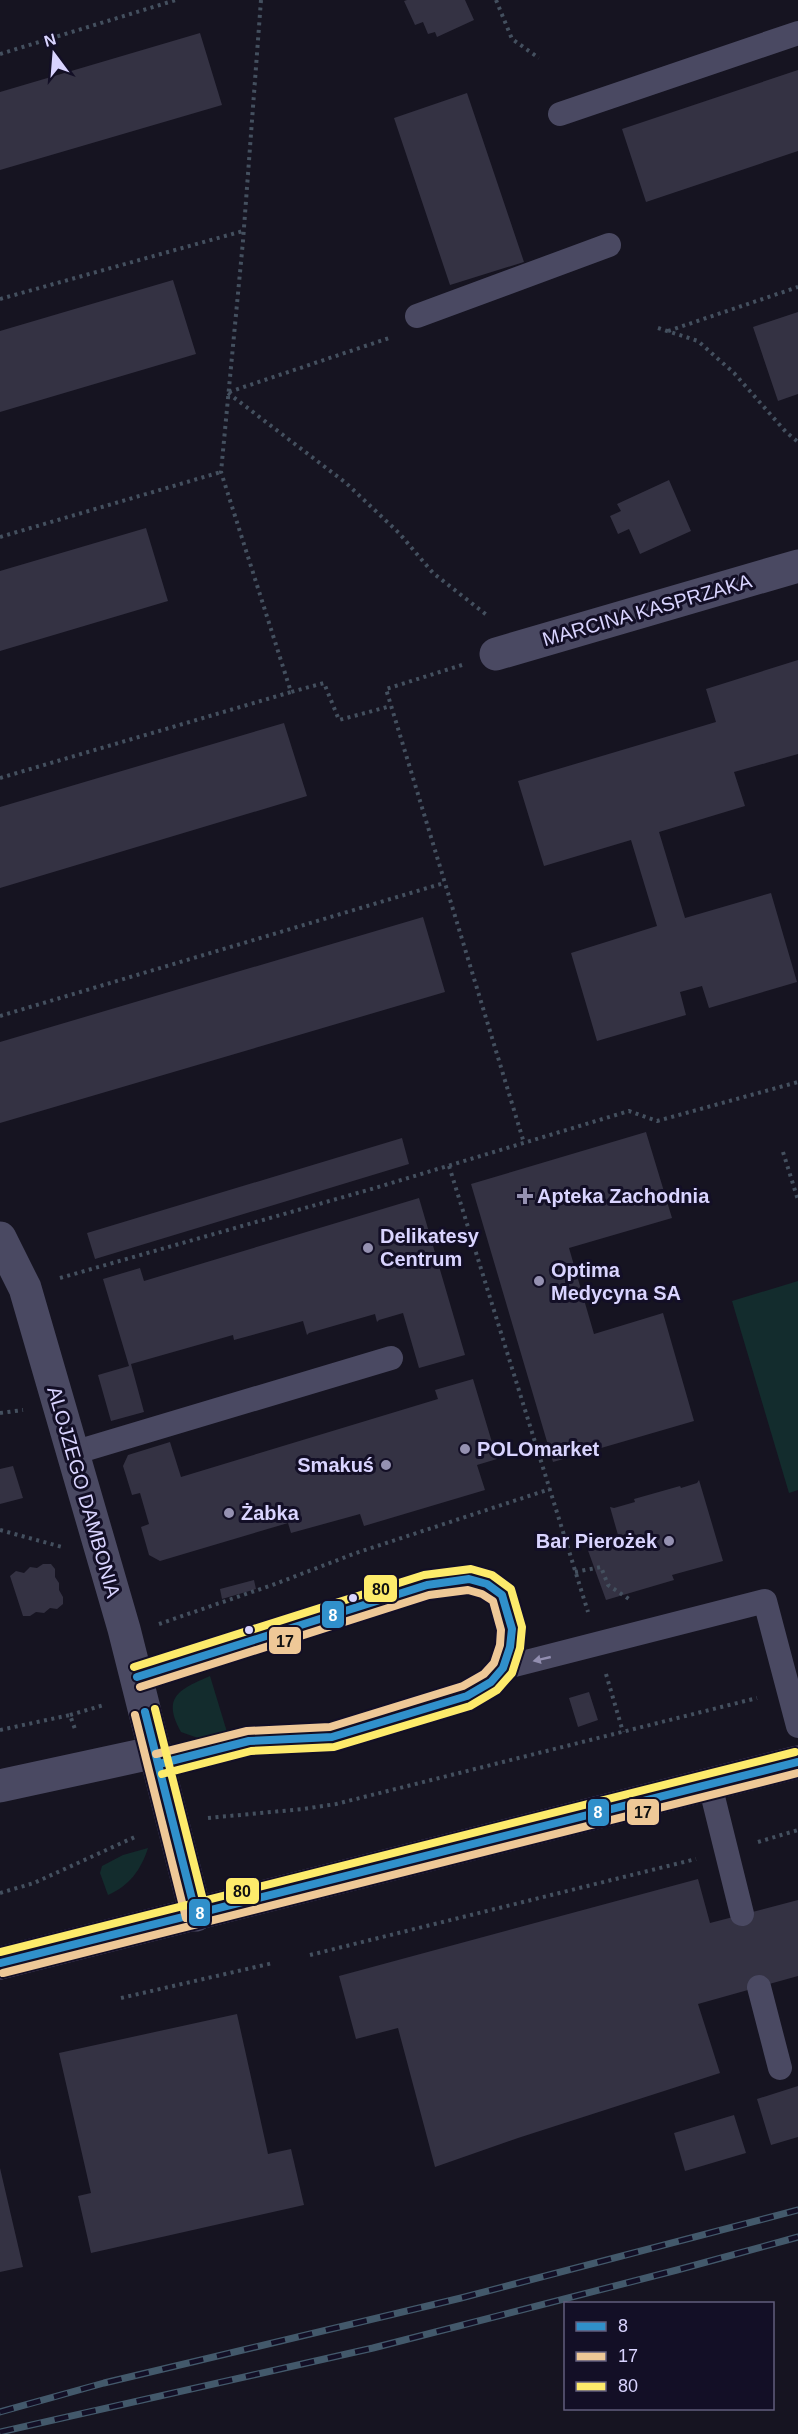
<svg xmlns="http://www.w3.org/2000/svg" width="798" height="2434" font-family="Helvetica,sans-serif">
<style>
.green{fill:#132c2d}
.building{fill:#343243}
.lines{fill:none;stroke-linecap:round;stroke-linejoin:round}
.path{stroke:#44505f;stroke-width:4;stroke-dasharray:3 4.5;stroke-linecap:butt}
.service{stroke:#4a4962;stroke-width:24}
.minor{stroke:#4a4962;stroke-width:33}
.primary{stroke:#5e5373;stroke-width:33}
.rail-casing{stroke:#43596b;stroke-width:7}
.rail{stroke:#130f26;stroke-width:4.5;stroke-dasharray:14;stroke-linecap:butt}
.bus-1-casing{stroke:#130f26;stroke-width:12}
.bus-2-casing{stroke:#130f26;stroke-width:12}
.bus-3-casing{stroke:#130f26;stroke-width:12}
.bus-1{stroke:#3090cb;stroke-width:8}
.bus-2{stroke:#eec897;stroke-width:8}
.bus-3{stroke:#fdeb6b;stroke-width:8}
.oneway{fill:#928eb0}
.poi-dot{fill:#9591b1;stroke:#130f26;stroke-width:2}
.bus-dot{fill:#d9d4ff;stroke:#130f26;stroke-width:2}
.labels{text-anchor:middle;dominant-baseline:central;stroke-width:6;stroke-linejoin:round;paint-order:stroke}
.street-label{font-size:20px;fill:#d9d4ff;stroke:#130f26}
.poi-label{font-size:20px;font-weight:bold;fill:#d9d4ff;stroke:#130f26;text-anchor:start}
.line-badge{stroke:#130f26;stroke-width:2}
.badge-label{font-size:16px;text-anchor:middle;font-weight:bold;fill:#fff}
.pale-badge-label{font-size:16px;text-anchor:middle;font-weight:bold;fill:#111}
</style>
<rect width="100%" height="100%" fill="#161421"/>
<path class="green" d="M798 1281V1490L789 1493 732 1301Z
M210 1676 227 1732 198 1738 181 1732C161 1697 180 1689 210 1676Z
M148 1848C141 1870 129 1886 108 1895L100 1873 102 1866 123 1855Z"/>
<path class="building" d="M407 0H465L474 20 437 37 435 32 428 34 423 22 415 25 404 1Z
M200 33 222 105 0 170V92Z
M798 70V151L646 202 622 129Z
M467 93 524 262 450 285 394 118Z
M173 280 196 354 0 412V331Z
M798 312V394L778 401 753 327Z
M669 480 691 531 640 554 629 529 618 534 610 516 621 511 617 504Z
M146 528 168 601 0 651V571Z
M798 660V754L734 772 745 806 659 832 685 918 771 893 797 982 709 1008 702 986 680 992 686 1015 597 1041 571 953 657 926 631 840 544 866 518 781 716 722 706 689Z
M284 723 307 796 0 888V807Z
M423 917 445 992 0 1123V1042Z
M646 1132 672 1218 569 1248 594 1334 663 1313 694 1421 553 1462 471 1184Z
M402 1138 409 1164 95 1259 87 1233Z
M419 1198 465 1355 419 1368 403 1313 379 1320 377 1322 375 1314 309 1333 307 1335 303 1321 234 1340 233 1335 131 1364 144 1412 111 1421 98 1375 129 1366 103 1279 140 1268 144 1281Z
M473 1379 497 1459 477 1465 485 1490 364 1526 360 1514 291 1533 288 1523 160 1561 149 1555 141 1527 149 1524 140 1493 132 1495 123 1466 128 1455 170 1442 181 1477 438 1399 435 1390Z
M13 1466 23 1498 0 1504V1469Z
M699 1480 723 1561 672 1575 674 1580 606 1600 586 1545 618 1535 610 1507 614 1508 635 1502 634 1499 680 1486 681 1488 697 1483Z
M43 1564H51L55 1569V1577L59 1583V1590L63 1597V1604L57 1609 50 1608 44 1613 36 1612 30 1616H23L10 1576 16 1571 24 1573 30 1567 37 1568Z
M254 1580 256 1589 222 1599 220 1589Z
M589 1692 598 1720 578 1727 569 1698Z
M698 1879 710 1923 798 1900V1976L698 2004 720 2073 518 2138 435 2167 398 2028 356 2039 339 1976Z
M237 2014 268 2154 291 2149 304 2205 91 2253 78 2196 91 2193 59 2053Z
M798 2086V2137L771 2145 757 2099Z
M734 2115 746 2153 685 2171 674 2133Z
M0 2168 23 2267 0 2272Z"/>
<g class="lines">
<path class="path" d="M261 0 243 241 221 472 291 692 324 683 339 720 391 706
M496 0 512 39 539 58
M0 54 176 0
M0 299 243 231
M658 328 698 341 734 373 786 432 798 442
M668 331 798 287
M229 392 392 337
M228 393 346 483 399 533 433 573 488 616
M0 537 221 472
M462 665 386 689 524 1143
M0 778 291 692
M0 1016 444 883
M783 1152 798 1200
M449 1166 588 1612
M60 1278 375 1188 629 1111 657 1121 798 1082
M0 1413 23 1410
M0 1530 62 1547
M575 1572 601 1567 608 1585 632 1601
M159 1624 275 1584 356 1553 550 1489
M606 1674 623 1732
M70 1715 104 1705
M0 1730 70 1715 76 1732
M208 1818 303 1809 336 1804 757 1698
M758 1842 798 1830
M0 1893 34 1883 137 1836
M310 1955 696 1859
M121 1998 273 1963"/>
<path class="service" d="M560 114 798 33
M417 316 609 245
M73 1453 391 1358
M503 1668 765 1601 798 1726
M137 1677 427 1585 469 1579 487 1584 502 1595 512 1629 510 1647 503 1668 491 1682 467 1696 332 1737 249 1741 159 1764
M710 1785 742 1914
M759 1987 780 2068"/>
<path class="minor" d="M496 654 798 566
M0 1238 25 1288 124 1629 196 1915
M0 1786 156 1752"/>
<path class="primary" d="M0 1963 798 1762"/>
<defs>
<path id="rail" d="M0 2412 104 2383 461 2298 798 2210
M0 2432 373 2348 677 2270 798 2237"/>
</defs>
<use href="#rail" class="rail-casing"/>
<use href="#rail" class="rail"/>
<defs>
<path id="bus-1" d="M137 1677 427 1585 469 1579 487 1584 502 1595 512 1629 510 1647 503 1668 491 1682 467 1696 332 1737 249 1741 159 1764
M145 1712 196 1915
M0 1963 798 1762"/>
<path id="bus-2" d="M140 1687 429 1595 468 1590 482 1594 493 1601 501 1630 500 1645 494 1663 484 1674 463 1686 330 1727 247 1731 156 1754
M135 1715 186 1918
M3 1973 798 1773"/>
<path id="bus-3" d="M134 1667 424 1575 471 1569 492 1575 511 1589 522 1627 520 1648 512 1673 497 1690 470 1706 334 1747 251 1751 162 1774
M155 1709 206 1912
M0 1952 795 1752"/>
</defs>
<use href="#bus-1" class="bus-1-casing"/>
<use href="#bus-2" class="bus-2-casing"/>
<use href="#bus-3" class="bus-3-casing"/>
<use href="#bus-1" class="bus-1"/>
<use href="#bus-2" class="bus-2"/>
<use href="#bus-3" class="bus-3"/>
</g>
<defs><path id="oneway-solid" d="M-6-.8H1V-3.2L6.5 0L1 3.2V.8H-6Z" transform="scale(1.5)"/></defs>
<use class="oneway" href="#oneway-solid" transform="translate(542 1659) rotate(167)"/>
<g class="poi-dot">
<path d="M522 1187h6v6h6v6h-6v6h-6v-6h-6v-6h6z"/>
<circle cx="368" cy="1248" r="6"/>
<circle cx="539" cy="1281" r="6"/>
<circle cx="465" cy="1449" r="6"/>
<circle cx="386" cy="1465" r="6"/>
<circle cx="229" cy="1513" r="6"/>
<circle cx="669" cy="1541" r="6"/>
</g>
<g class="bus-dot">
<circle cx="353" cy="1598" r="5"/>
<circle cx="249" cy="1630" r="5"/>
</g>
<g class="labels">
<g class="street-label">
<text transform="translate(647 610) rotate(-16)">MARCINA KASPRZAKA</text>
<text transform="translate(84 1492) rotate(74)">ALOJZEGO DAMBONIA</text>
</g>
<g class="poi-label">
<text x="537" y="1196">Apteka Zachodnia</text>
<text x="380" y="1236">Delikatesy<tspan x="380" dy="23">Centrum</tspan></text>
<text x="551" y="1270">Optima<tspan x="551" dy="23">Medycyna SA</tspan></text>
<text x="477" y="1449">POLOmarket</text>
<text x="374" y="1465" text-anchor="end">Smakuś</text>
<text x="241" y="1513">Żabka</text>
<text x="657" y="1541" text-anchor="end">Bar Pierożek</text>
</g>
</g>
<g class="line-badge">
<rect x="363" y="1574" width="35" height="29" rx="6" fill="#fdeb6b"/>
<rect x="321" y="1600" width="24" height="29" rx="6" fill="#3090cb"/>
<rect x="268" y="1626" width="34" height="29" rx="6" fill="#eec897"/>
<rect x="626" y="1798" width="34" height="28" rx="6" fill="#eec897"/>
<rect x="587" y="1798" width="23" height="29" rx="6" fill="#3090cb"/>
<rect x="225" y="1877" width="35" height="28" rx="6" fill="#fdeb6b"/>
<rect x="188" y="1898" width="23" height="29" rx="6" fill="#3090cb"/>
</g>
<g class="badge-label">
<text x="333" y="1621">8</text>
<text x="598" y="1818">8</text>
<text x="200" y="1919">8</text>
</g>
<g class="pale-badge-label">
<text x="381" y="1595">80</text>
<text x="285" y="1647">17</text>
<text x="643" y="1818">17</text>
<text x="242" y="1897">80</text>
</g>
<rect x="564" y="2302" width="210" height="108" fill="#130f26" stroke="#625e7d" stroke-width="1.5"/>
<rect x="576" y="2322" width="30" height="9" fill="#3090cb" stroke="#625e7d" stroke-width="1.5"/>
<text x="618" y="2332" font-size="18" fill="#d9d4ff">8</text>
<rect x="576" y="2352" width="30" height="9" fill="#eec897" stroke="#625e7d" stroke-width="1.5"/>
<text x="618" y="2362" font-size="18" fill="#d9d4ff">17</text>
<rect x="576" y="2382" width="30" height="9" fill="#fdeb6b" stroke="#625e7d" stroke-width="1.5"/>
<text x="618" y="2392" font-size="18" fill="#d9d4ff">80</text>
<g transform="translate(54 54) rotate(344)" stroke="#130f26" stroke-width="4.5" paint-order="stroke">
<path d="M0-4.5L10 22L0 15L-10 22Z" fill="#d9d4ff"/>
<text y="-9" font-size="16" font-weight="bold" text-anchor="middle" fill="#d9d4ff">N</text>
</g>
</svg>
